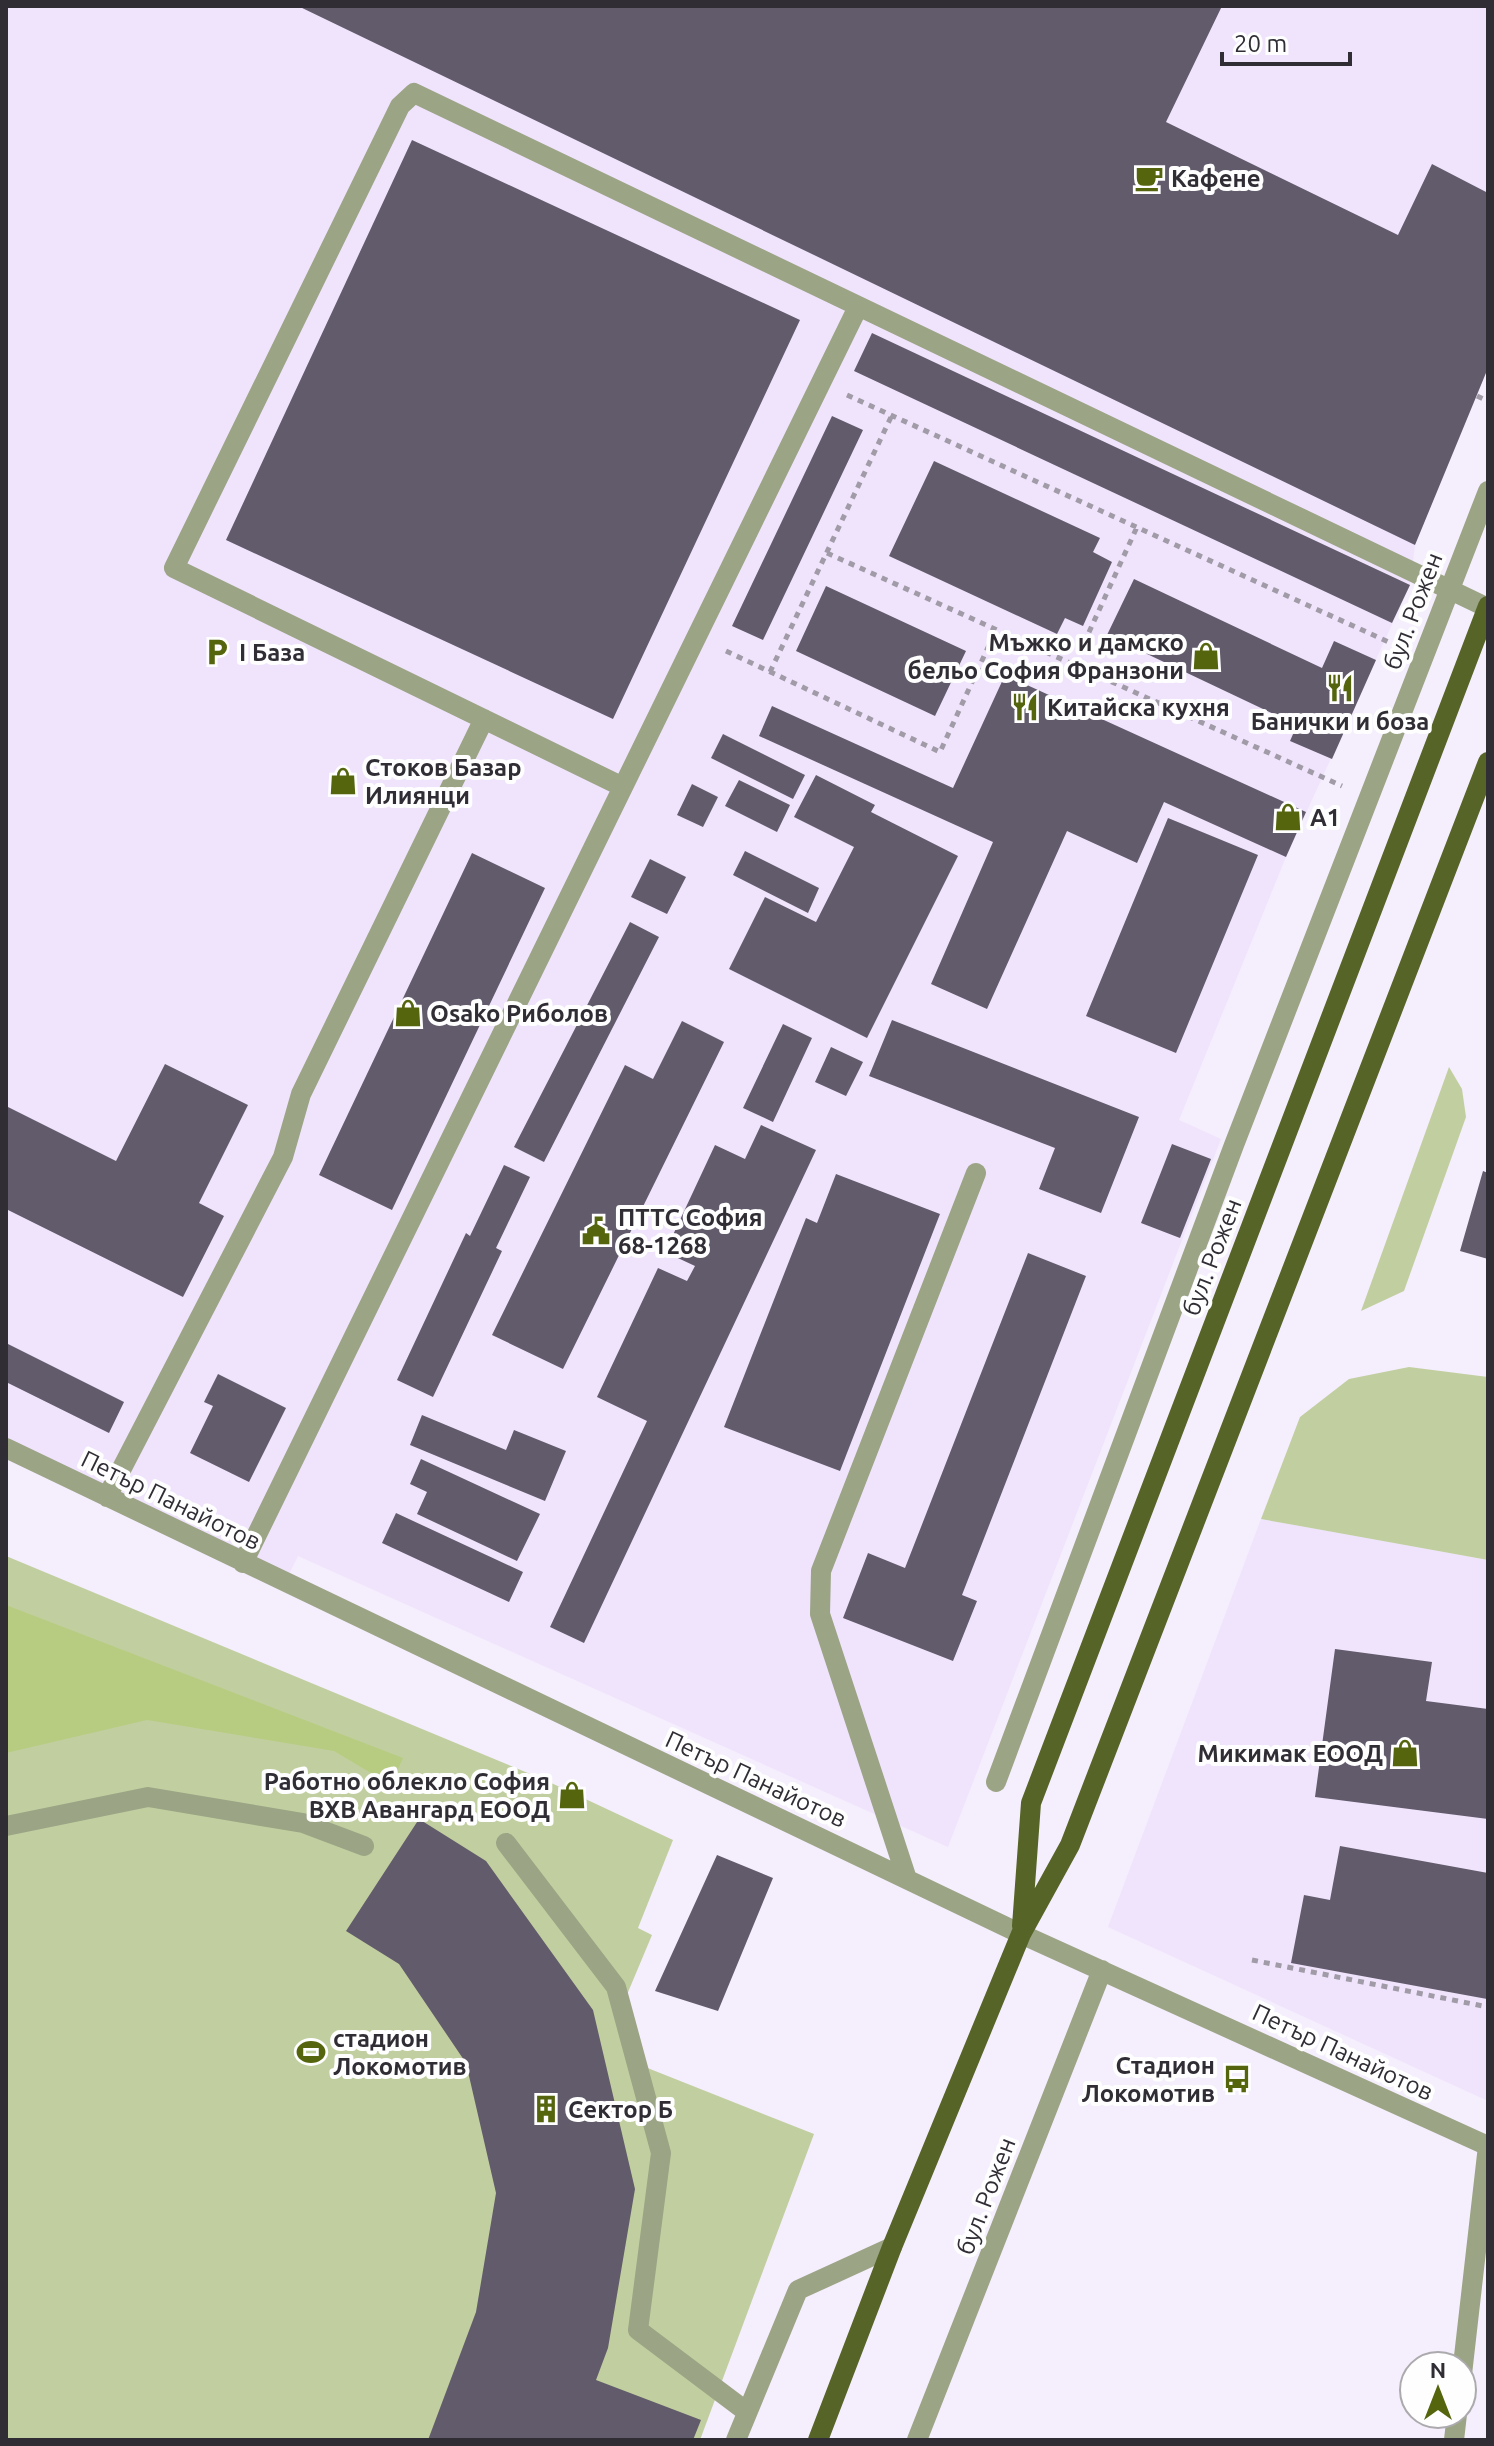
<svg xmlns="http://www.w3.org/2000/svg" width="1494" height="2446" font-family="Ubuntu,sans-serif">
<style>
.built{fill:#f0e4fd}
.green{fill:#c1cfa0}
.forest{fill:#b8cc81}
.building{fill:#625b6b}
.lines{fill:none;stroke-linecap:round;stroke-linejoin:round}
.path{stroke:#a09ba6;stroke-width:5;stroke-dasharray:6 6;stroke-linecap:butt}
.minor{stroke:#9ba485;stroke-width:20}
.major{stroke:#566428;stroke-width:20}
.labels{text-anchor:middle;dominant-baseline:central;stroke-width:8;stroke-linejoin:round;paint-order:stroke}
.poi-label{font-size:24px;font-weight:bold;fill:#302d34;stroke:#fefefe;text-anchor:start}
.street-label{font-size:24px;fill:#302d34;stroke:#fefefe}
</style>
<rect width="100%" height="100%" fill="#f5eefd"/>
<path class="built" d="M6 6H1488V368L1415 545 1410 585 1286 857 1179 1120 1221 1139 948 1847 298 1556 284 1584 6 1448Z
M1261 1519 1488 1560V2101L1108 1927Z"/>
<path class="green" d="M1449 1067 1462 1089 1466 1117 1404 1291 1361 1311Z
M1409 1367 1488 1377V1560L1261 1519 1300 1417 1349 1379Z
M6 1556 547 1781 673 1840 638 1928 652 1935 626 1997 645 2067 814 2134 700 2440H6Z"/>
<path class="forest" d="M6 1605 403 1758 391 1785 334 1751 147 1720 6 1753Z"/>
<path class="building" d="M298 6H1222L1166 122 1398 235 1432 164 1488 193V368L1415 545Z
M412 140 800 320 613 719 226 540Z
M872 333 1410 585 1392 623 854 371Z
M832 416 863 430 763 640 732 626Z
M934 461 1100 538 1093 552 1112 562 1083 626 1065 618 1057 634 889 556Z
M1134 579 1322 668 1334 641 1376 660 1332 759 1290 741 1297 725 1107 635Z
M826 586 966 651 935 716 796 651Z
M1005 675 1306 812 1286 857 1164 802 1137 863 1067 831 987 1009 931 984 993 842 759 736 772 706 953 788Z
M723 734 805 775 793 799 711 758Z
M816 775 875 805 871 812 958 856 867 1038 729 969 765 897 816 922 854 847 794 817Z
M739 780 790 805 777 832 725 806Z
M692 784 718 797 703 827 677 815Z
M1168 818 1258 855 1176 1053 1086 1016Z
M745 851 819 888 808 913 733 875Z
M472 853 545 888 392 1210 319 1175Z
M650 859 686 877 667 914 631 897Z
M630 922 659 937 544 1162 514 1147Z
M892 1020 1139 1117 1101 1213 1039 1189 1055 1148 869 1076Z
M682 1021 724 1042 563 1369 492 1335 625 1065 653 1079Z
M783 1024 812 1038 773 1122 743 1108Z
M831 1047 863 1062 846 1096 815 1082Z
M165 1064 248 1105 199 1203 224 1216 183 1297 6 1209V1106L116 1161Z
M761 1125 816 1150 584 1643 550 1627 647 1421 597 1397 658 1268 687 1281 695 1266 665 1252 715 1145 745 1159Z
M1172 1144 1211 1159 1180 1238 1141 1223Z
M504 1165 530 1177 496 1248 502 1251 433 1397 397 1380 466 1233 470 1236Z
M1483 1171 1488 1173V1259L1460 1251Z
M836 1174 940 1214 840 1471 724 1427 806 1218 817 1223Z
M1028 1253 1086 1276 962 1595 977 1601 953 1661 843 1618 868 1553 905 1568Z
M6 1343 124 1402 109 1433 6 1382Z
M218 1374 286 1408 249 1482 190 1453 213 1406 204 1402Z
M422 1415 506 1450 514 1430 566 1451 545 1501 410 1445Z
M421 1459 540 1514 517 1561 417 1514 427 1492 410 1484Z
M396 1513 523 1572 509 1602 382 1543Z
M1335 1649 1432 1662 1426 1701 1488 1709V1819L1315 1797Z
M419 1819 486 1861 593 2010 635 2189 608 2348 596 2380 701 2420 693 2440H428L476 2312 496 2193 466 2063 399 1964 346 1931Z
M1340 1846 1488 1873 1487 1999 1291 1963 1304 1895 1330 1900Z
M717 1855 773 1878 718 2011 655 1991Z"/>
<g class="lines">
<path class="path" d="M847 395 1395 645
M1477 396 1488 401
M827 553 1342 786
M726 651 940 752 996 630
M1074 665 1137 527
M770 672 892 415
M1252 1960 1488 2007"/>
<path class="minor" d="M623 787 174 568 400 106 414 93 1488 608
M6 1448 1021 1934 1488 2146 1462 2374
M107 1497 283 1157 301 1094 484 719
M243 1563 858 307
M996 1782 1234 1145 1488 491
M6 1826 148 1797 303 1823 364 1846
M506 1843 616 1987 661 2153 638 2330 747 2412
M907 1879 820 1614 821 1571 976 1173
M736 2440 798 2290 892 2247
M917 2440 1102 1970
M1454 2440 1457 2414"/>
<path class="major" d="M1022 1926 1031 1803 1488 606
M818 2440 892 2247 1021 1934 1070 1845 1488 762"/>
</g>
<defs>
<symbol id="cafe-bare" viewBox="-9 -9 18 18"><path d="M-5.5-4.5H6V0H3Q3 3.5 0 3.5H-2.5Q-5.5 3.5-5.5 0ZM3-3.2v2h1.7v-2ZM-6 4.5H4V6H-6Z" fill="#54650e" stroke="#fefefe" stroke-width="2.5" paint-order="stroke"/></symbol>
<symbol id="parking-bare" viewBox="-9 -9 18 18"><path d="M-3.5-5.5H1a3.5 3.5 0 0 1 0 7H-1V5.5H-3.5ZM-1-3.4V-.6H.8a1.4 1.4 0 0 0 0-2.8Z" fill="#54650e" stroke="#fefefe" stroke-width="2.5" paint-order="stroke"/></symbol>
<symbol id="shop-bare" viewBox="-9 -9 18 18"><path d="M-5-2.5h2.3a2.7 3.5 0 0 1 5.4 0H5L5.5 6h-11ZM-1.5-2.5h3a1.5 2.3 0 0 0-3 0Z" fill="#54650e" stroke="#fefefe" stroke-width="2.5" paint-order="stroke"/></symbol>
<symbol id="restaurant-bare" viewBox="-9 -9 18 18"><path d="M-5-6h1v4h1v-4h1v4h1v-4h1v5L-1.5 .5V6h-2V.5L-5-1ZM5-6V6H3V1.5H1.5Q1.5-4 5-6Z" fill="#54650e" stroke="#fefefe" stroke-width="2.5" paint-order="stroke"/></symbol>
<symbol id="civic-bare" viewBox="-9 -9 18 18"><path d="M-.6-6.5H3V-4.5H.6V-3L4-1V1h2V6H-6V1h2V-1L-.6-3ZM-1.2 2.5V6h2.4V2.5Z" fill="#54650e" stroke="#fefefe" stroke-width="2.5" paint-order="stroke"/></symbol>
<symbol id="stadium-bare" viewBox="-9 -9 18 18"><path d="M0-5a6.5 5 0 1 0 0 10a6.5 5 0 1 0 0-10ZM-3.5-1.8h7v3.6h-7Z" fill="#54650e" stroke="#fefefe" stroke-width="2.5" paint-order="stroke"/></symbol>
<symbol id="bus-bare" viewBox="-9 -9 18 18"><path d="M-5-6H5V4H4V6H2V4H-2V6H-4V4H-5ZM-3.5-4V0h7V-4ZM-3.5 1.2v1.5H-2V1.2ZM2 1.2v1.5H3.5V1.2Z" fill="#54650e" stroke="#fefefe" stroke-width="2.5" paint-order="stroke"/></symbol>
<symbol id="building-bare" viewBox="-9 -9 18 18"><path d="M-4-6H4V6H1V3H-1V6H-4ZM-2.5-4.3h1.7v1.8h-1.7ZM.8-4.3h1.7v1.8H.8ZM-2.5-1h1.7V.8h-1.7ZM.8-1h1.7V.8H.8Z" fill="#54650e" stroke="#fefefe" stroke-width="2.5" paint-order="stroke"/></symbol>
</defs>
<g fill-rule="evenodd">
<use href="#cafe-bare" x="1129" y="158" width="40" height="40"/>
<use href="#parking-bare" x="197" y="632" width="40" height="40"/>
<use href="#shop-bare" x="1186" y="636" width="40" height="40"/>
<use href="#restaurant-bare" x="1320" y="668" width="40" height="40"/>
<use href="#restaurant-bare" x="1005" y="687" width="40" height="40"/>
<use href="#shop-bare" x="323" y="761" width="40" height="40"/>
<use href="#shop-bare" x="1268" y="797" width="40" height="40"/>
<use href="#shop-bare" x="388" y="993" width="40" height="40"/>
<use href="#civic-bare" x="576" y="1211" width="40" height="40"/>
<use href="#shop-bare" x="1385" y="1733" width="40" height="40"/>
<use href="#shop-bare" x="552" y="1775" width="40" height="40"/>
<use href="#stadium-bare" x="291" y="2032" width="40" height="40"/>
<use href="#bus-bare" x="1217" y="2059" width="40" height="40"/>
<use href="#building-bare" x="526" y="2089" width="40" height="40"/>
</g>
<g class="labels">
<g class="poi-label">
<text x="1171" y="178">Кафене</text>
<text x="1184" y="642" text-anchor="end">Мъжко и дамско<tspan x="1184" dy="28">бельо София Франзони</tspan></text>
<text x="239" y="652">I База</text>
<text x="1047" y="707">Китайска кухня</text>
<text x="1340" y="721" text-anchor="middle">Банички и боза</text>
<text x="365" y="767">Стоков Базар<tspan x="365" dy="28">Илиянци</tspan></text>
<text x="1310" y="817">A1</text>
<text x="430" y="1013">Osako Риболов</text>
<text x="618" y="1217">ПТТС София<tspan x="618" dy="28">68-1268</tspan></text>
<text x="1383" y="1753" text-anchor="end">Микимак ЕООД</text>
<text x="550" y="1781" text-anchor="end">Работно облекло София<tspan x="550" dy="28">ВХВ Авангард ЕООД</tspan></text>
<text x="333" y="2038">стадион<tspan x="333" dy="28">Локомотив</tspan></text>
<text x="1215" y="2065" text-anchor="end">Стадион<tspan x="1215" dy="28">Локомотив</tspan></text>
<text x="568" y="2109">Сектор Б</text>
</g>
<g class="street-label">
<text transform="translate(1413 611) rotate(-69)">бул. Рожен</text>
<text transform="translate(1212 1257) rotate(-69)">бул. Рожен</text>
<text transform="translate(171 1500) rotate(26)">Петър Панайотов</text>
<text transform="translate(756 1779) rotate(25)">Петър Панайотов</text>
<text transform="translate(1343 2052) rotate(25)">Петър Панайотов</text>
<text transform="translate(986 2196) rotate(-69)">бул. Рожен</text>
</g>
</g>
<rect width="1494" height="2446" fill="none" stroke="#302d34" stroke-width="16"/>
<g transform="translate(1438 2390)"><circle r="38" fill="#fefefe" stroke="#acaaad" stroke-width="2"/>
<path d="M0-6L14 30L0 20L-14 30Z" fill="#54650e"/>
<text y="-12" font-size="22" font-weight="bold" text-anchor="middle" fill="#302d34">N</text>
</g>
<path d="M1222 52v12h128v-12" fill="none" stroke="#302d34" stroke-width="4"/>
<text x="1234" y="52" font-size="24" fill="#302d34" stroke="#fefefe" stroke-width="6" paint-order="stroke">20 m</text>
</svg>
